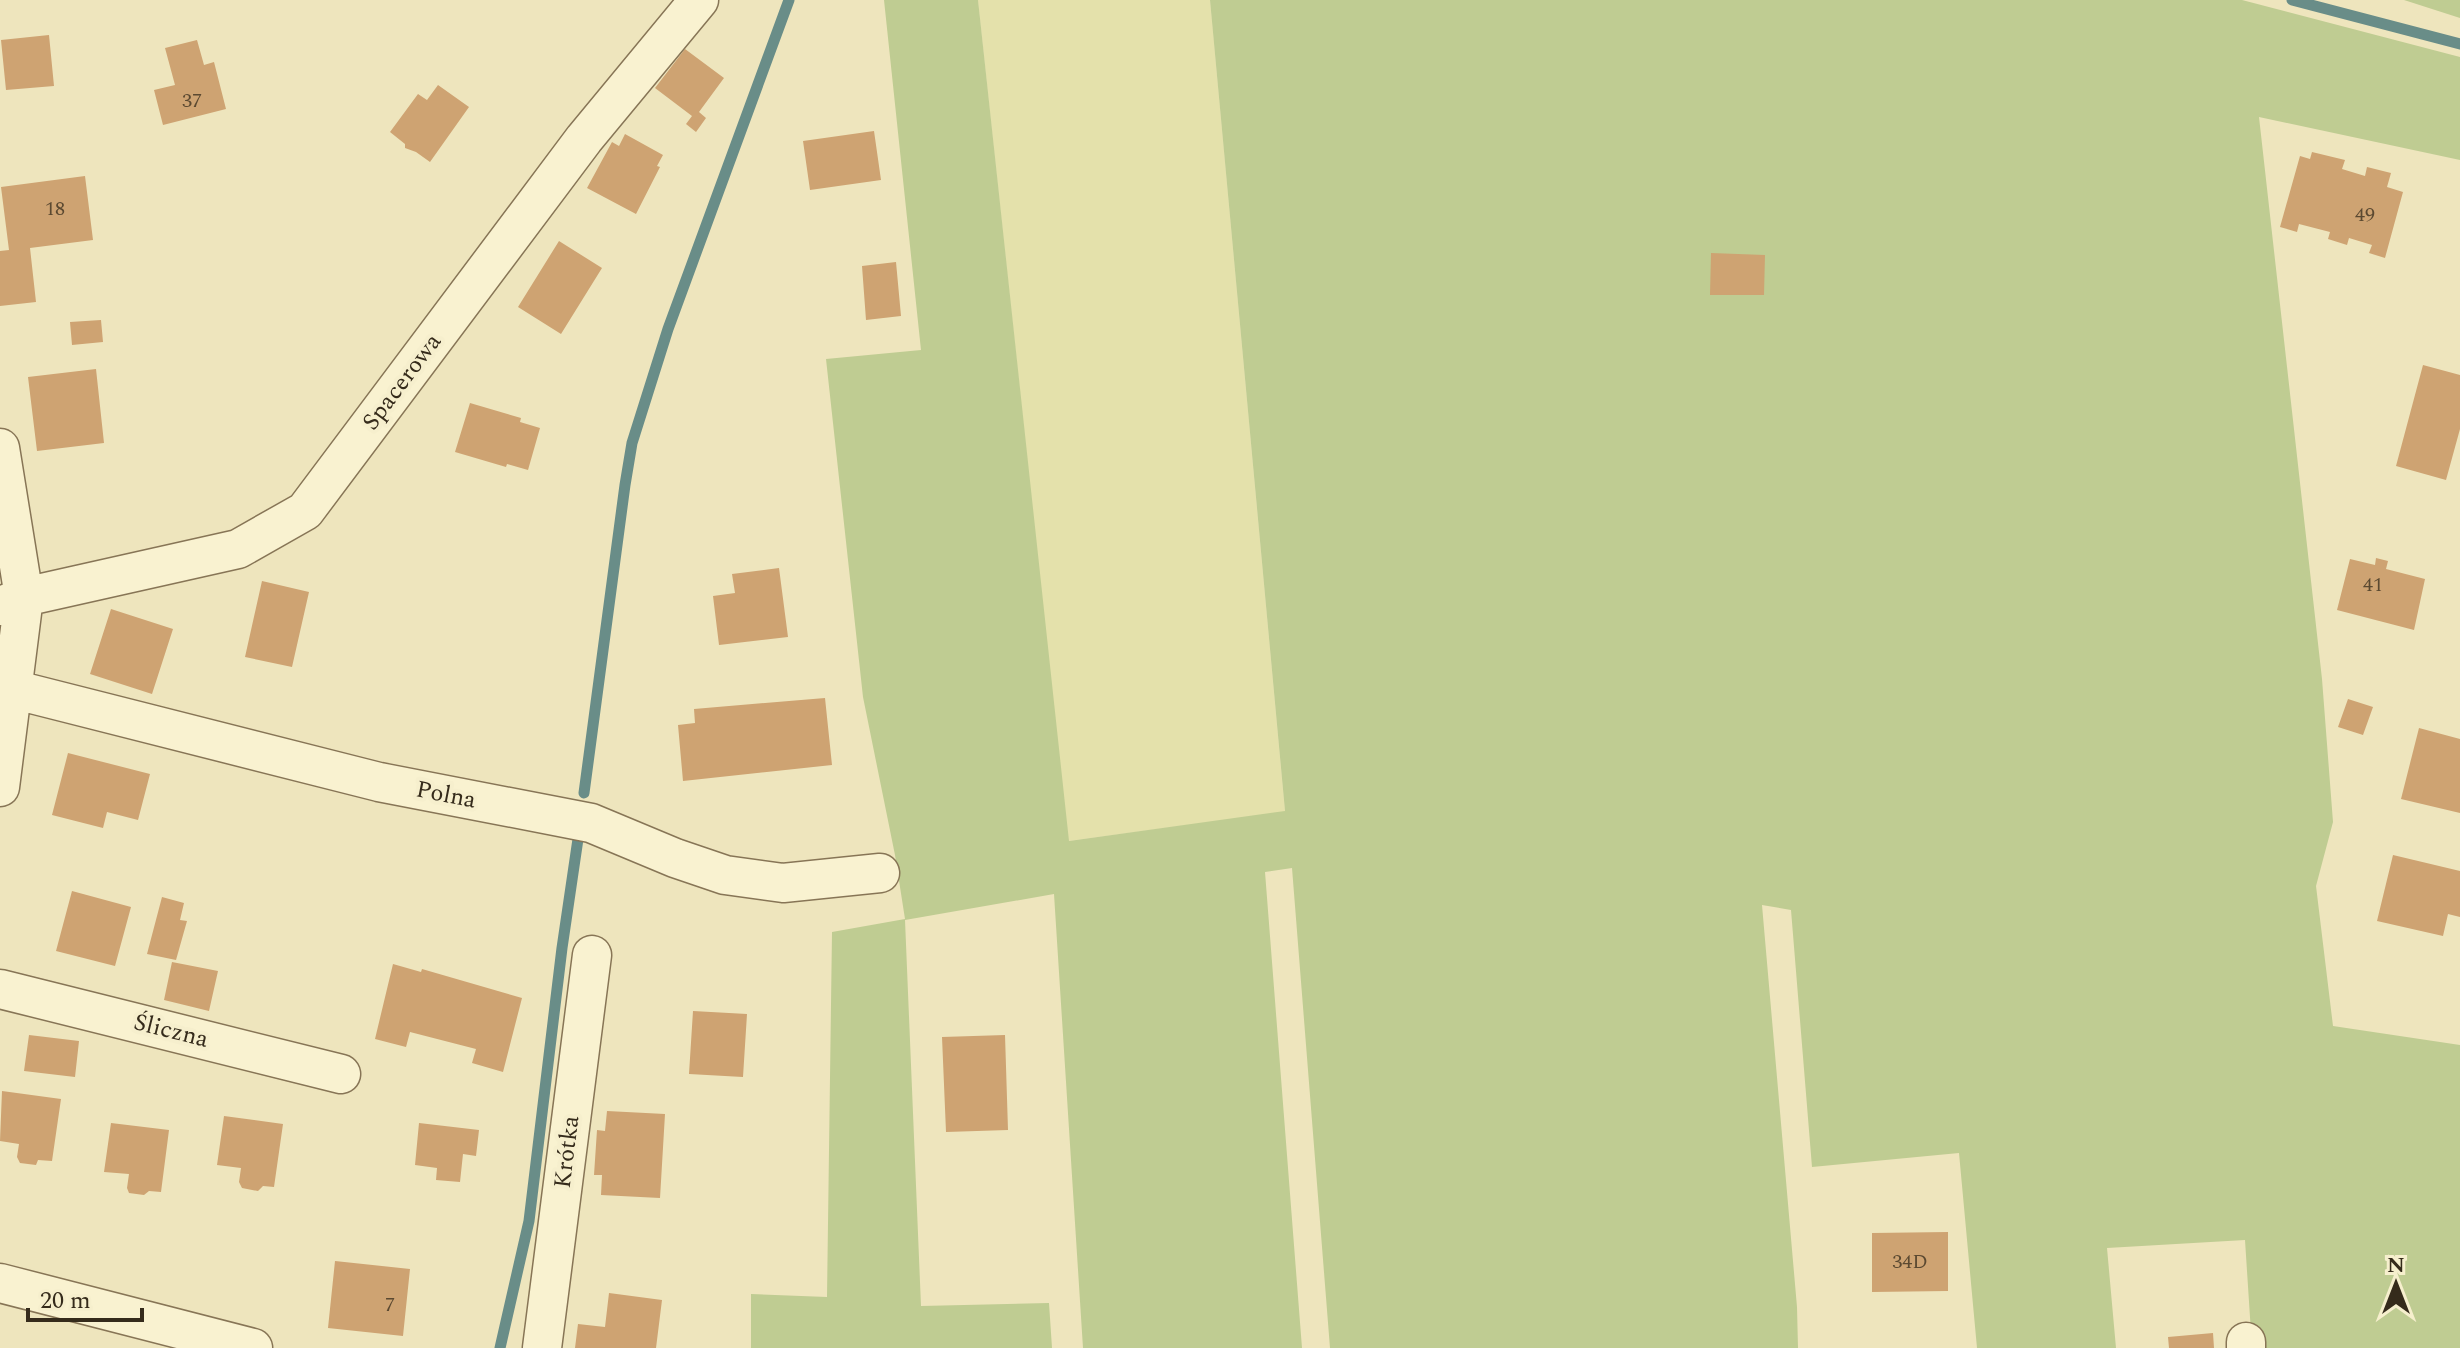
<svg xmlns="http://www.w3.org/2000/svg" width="2460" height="1348" font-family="Spectral,serif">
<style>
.farmland{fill:#e4e1ab}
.green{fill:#bfcc92}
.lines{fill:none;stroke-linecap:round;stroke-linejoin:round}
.stream{stroke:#698d88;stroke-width:11}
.building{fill:#cea372}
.minor-casing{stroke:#877556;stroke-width:41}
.minor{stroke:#f9f2d0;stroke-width:38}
.labels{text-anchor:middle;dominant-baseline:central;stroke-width:8;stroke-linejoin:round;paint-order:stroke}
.number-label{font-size:20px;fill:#5b4931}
.street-label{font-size:24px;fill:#352b1b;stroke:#f6efcd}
</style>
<rect width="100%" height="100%" fill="#eee5bd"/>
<path class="farmland" d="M978 0H1210L1285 812 1068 841Z"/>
<path class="green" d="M884 0H978L1069 841 1285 811 1210 0H2242L2460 57V160L2259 117 2322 679 2333 822 2316 886 2333 1026 2460 1045V1348H2252L2245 1240 2107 1248 2116 1348H1977L1959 1153 1812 1167 1791 910 1762 905 1797 1307 1798 1348H1330L1292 868 1265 872 1302 1348H1083L1054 894 905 920 921 1306 1049 1303 1052 1348H751V1294L827 1297 832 932 905 919 895 855 863 697 826 359 921 350Z
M2404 0H2460V18Z"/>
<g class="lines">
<path class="stream" d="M2292 0 2460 44
M584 793 625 485 632 443 668 329 789 0
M500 1348 529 1221 562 948 578 839"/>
</g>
<path class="building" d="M49 35 54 86 6 90 1 40Z
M197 40 204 65 214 62 226 109 163 125 154 90 175 85 165 48Z
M685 49 724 78 699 112 706 118 696 132 686 124 692 116 655 88Z
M438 85 469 107 430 162 416 152 405 148V144L390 132 418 94 427 100Z
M874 131 881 180 810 190 803 141Z
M625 134 663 155 657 166 660 167 636 214 587 188 612 142 619 146Z
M2312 152 2345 160 2342 169 2365 176 2367 167 2391 173 2387 187 2403 192 2385 258 2369 253 2372 245 2349 238 2347 245 2328 239 2330 232 2299 224 2297 232 2280 227 2300 156 2310 159Z
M85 176 93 240 30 248 36 302 0 306V251L9 250 1 187Z
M559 241 602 268 561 334 518 307Z
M1711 253 1765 255 1764 295H1710Z
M896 262 901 316 866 320 862 266Z
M101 320 103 342 72 345 70 322Z
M2423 365 2460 375V429L2446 480 2396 466Z
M96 369 104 443 37 451 28 377Z
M470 403 521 418 520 422 540 428 528 470 507 464 506 467 455 452Z
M2376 558 2388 561 2386 569 2425 579 2414 630 2337 610 2350 559 2375 565Z
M779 568 788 637 719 645 713 596 735 593 732 574Z
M262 581 309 592 292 667 245 657Z
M111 609 173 629 152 694 90 674Z
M825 698 832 765 683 781 678 725 695 723 694 709Z
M2348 699 2373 707 2363 735 2338 727Z
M2419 728 2460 739V813L2401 799Z
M68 753 150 774 138 820 107 812 103 828 52 815Z
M2393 855 2460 871V917L2448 914 2443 936 2377 921Z
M72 891 131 907 115 966 56 951Z
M162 897 184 903 180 920 187 921 176 960 147 954Z
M172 962 218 971 209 1011 164 1000Z
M393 964 421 972 422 969 522 998 503 1072 472 1063 476 1049 410 1032 406 1047 375 1039Z
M693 1011 747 1014 743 1077 689 1074Z
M29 1035 79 1041 75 1077 24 1071Z
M1005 1035 1008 1130 946 1132 942 1037Z
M2 1091 61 1099 52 1161 38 1160 36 1165 20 1163 17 1157 19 1144 0 1141Z
M607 1111 665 1114 660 1198 601 1195 602 1175H594L597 1130 605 1131Z
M224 1116 283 1124 274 1187 263 1186 258 1191 242 1188 239 1182 241 1168 217 1165Z
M111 1123 169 1130 161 1192 149 1191 144 1195 129 1193 127 1188 129 1174 104 1172Z
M419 1123 479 1130 476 1156 463 1154 460 1182 436 1180 437 1168 415 1165Z
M1948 1232V1291L1872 1292V1233Z
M335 1261 410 1269 403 1336 328 1328Z
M609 1293 662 1300 656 1348H575L578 1324 605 1327Z
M2213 1333 2214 1348H2169L2168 1337Z"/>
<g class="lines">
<defs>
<path id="minor" d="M0 448 24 597 0 787
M0 606 24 597 238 549 305 511 584 139 699 0
M12 689 379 782 591 823 675 858 725 875 783 883 880 873
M0 989 341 1074
M0 1283 253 1348
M2246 1342V1348
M542 1348 592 955"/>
</defs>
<use href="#minor" class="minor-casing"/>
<use href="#minor" class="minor"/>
</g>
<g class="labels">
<g class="number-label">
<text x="192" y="101">37</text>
<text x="55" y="209">18</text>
<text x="2365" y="215">49</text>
<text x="2373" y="585">41</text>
<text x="1910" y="1262">34D</text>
<text x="390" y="1305">7</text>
</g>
<g class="street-label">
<text transform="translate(402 382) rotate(-53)">Spacerowa</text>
<text transform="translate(446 795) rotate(11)">Polna</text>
<text transform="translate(171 1031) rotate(14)">Śliczna</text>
<text transform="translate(567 1152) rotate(-83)">Krótka</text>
</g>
</g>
<g transform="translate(2396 1284)" stroke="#f6efcd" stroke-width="6" paint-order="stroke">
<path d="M0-6L14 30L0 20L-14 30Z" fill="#352b1b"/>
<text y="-12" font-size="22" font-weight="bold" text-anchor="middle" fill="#352b1b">N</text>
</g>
<path d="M28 1308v12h114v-12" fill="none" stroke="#352b1b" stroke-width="4"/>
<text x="40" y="1308" font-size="24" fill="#352b1b" stroke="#f6efcd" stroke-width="6" paint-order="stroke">20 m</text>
</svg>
